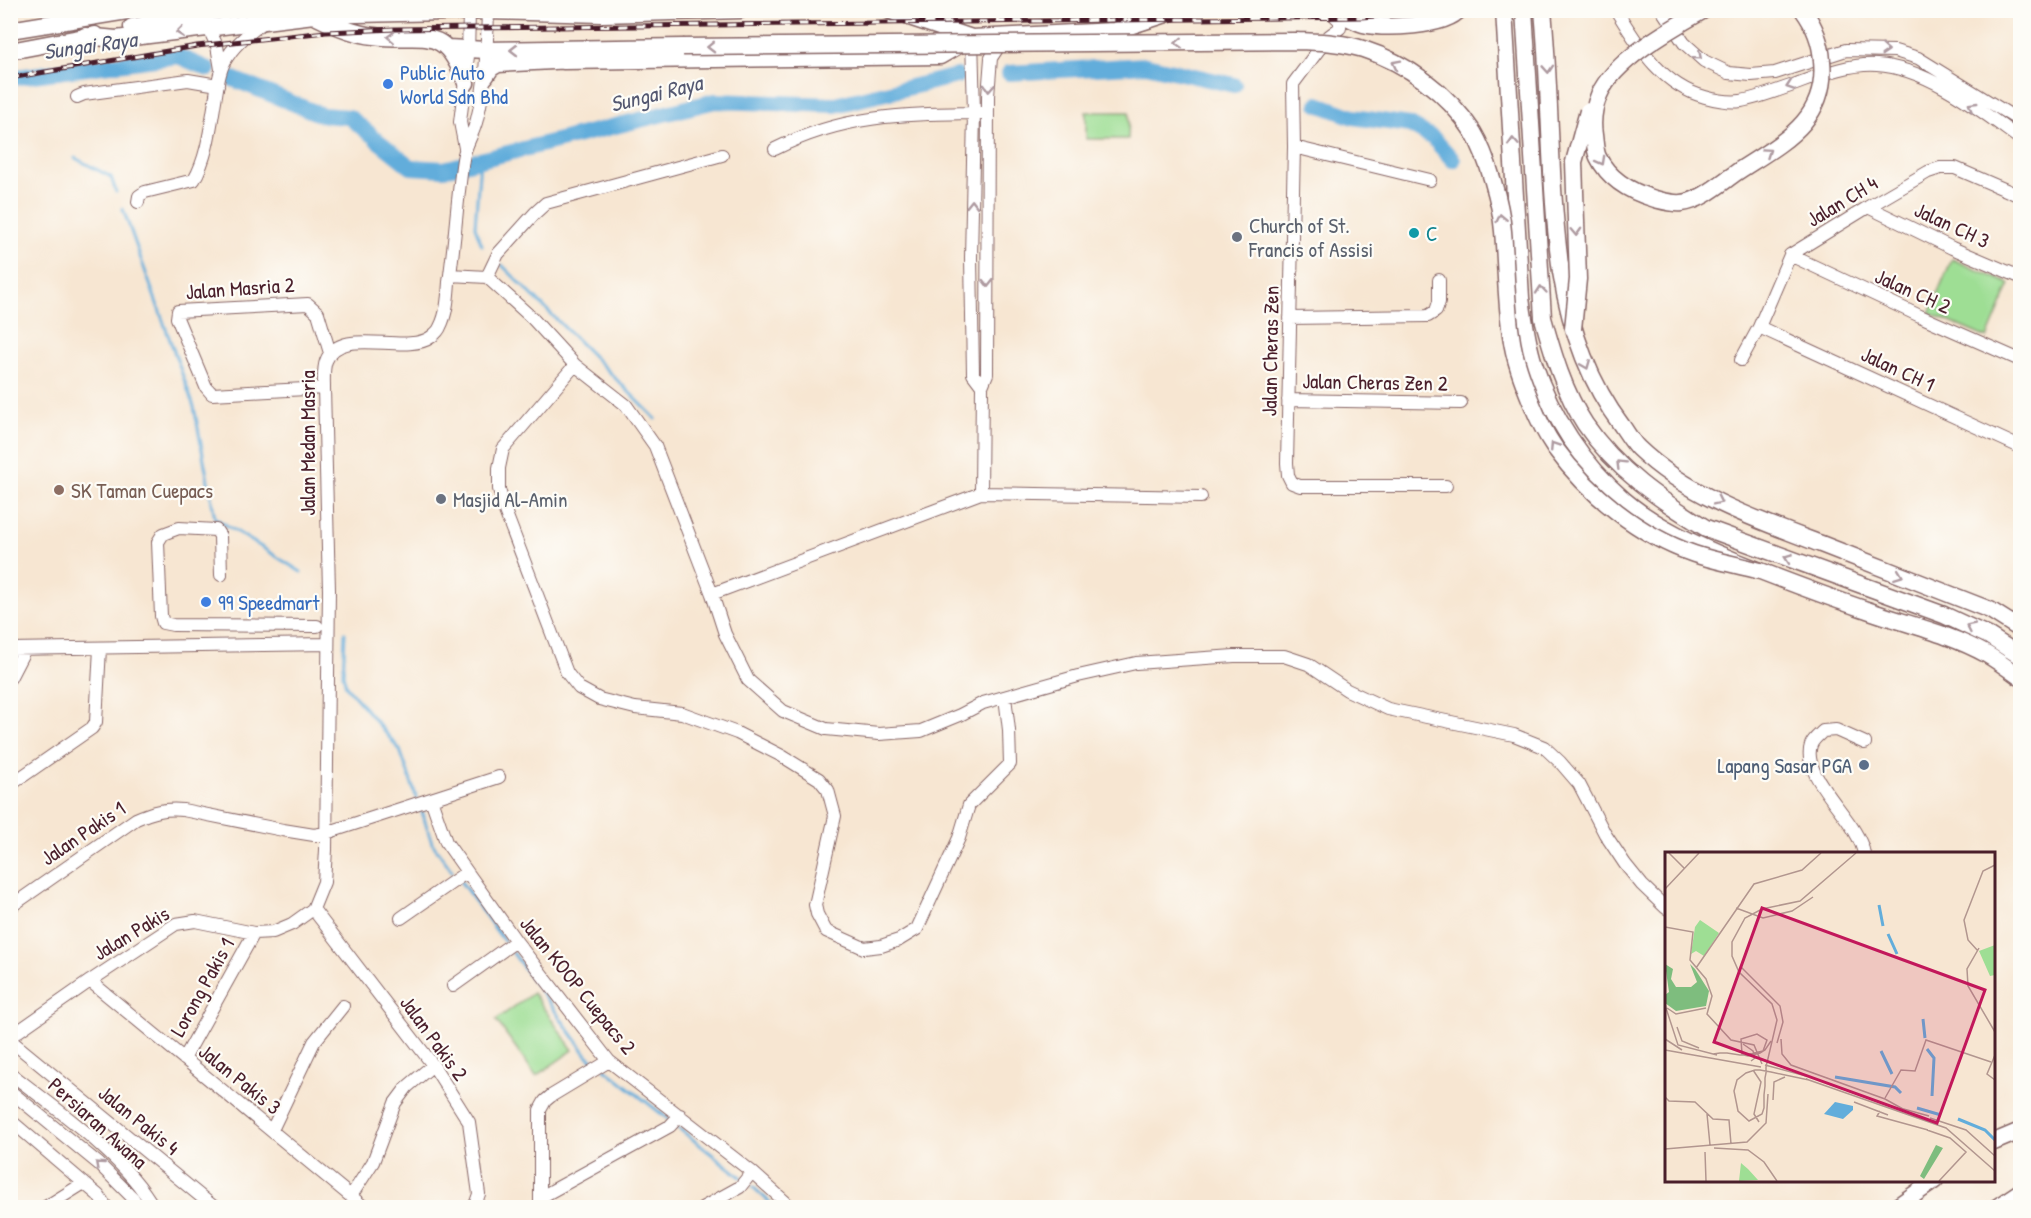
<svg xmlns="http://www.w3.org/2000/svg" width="2031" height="1218" font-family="'Patrick Hand',sans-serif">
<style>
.green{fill:#9ede94;stroke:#747e60;stroke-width:1.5}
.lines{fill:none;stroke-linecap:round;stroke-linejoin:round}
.stream{stroke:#62addb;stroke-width:3}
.river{stroke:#62addb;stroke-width:16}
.minor-casing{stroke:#876565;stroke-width:14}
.highway-casing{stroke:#876565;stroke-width:19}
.minor{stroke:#fff;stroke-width:12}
.highway{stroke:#fff;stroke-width:16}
.rail-casing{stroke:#4a1f2b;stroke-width:5}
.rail{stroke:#fdfcf7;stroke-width:3;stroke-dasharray:9;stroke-linecap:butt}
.highway-bridge-casing{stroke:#876565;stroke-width:19;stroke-linecap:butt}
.highway-bridge{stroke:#fff;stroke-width:16}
.oneway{stroke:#ae9aa0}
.shop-dot{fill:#3f7fe0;stroke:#fdfcf7;stroke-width:2}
.culture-dot{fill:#0f9aa8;stroke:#fdfcf7;stroke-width:2}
.worship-dot{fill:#6b7280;stroke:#fdfcf7;stroke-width:2}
.education-dot{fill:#8d6e63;stroke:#fdfcf7;stroke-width:2}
.service-dot{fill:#5c6f8a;stroke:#fdfcf7;stroke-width:2}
.labels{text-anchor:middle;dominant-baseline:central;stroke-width:4.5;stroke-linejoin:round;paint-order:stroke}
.shop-label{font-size:21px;fill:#366cbe;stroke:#fdfcf7;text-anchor:start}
.street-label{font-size:21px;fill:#4a1f2b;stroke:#fdfcf7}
.worship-label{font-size:21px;fill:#5b616d;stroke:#fdfcf7;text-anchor:start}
.culture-label{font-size:21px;fill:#0d838f;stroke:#fdfcf7;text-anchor:start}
.education-label{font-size:21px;fill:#785e54;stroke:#fdfcf7;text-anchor:start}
.service-label{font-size:21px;fill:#4e5e75;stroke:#fdfcf7;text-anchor:end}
.water-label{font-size:22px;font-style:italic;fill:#545871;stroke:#fdfcf7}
.inset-river{fill:none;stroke:#62addb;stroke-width:3}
.inset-road{fill:none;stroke:#b2968f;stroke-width:1.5}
.view{fill:#c2185b;fill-opacity:0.15;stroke:#c2185b;stroke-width:3}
.inset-edge{fill:none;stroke:#4a1f2b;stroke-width:3}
</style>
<rect width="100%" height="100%" fill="#fdfcf7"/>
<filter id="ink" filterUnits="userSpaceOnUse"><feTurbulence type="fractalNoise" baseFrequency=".0167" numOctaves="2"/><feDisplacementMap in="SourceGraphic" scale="12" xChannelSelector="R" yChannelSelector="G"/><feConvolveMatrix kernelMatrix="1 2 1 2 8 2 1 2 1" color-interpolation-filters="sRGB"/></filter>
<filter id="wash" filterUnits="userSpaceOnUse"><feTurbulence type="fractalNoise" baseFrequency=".008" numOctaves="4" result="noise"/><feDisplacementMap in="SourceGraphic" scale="24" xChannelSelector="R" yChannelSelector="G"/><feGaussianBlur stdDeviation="1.35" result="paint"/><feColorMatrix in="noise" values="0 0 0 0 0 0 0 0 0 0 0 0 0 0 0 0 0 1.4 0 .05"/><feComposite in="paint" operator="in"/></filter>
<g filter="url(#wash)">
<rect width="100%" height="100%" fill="#f7e6d2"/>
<path class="green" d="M1086 112H1129L1128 139H1086Z
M1952 259 2010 284 1987 338 1929 313Z
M533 993 573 1050 536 1076 496 1020Z"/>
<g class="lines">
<path class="stream" d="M75 158 111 177 116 192
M480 160 475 227 482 245
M123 209 194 407 215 518 301 572
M502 265 656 419
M345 633 343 674 346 686 400 750 417 799
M421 809 432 843 452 871
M461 882 504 941
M513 953 587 1055 595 1062
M605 1069 668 1119
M677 1127 741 1177
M753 1187 776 1208"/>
<path class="river" d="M1009 73 1146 65 1234 85
M10 78 178 56 208 69
M233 79 322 115 349 117 370 134
M1318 104 1353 117 1410 125 1433 138 1453 160
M377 140 411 167 444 169 715 101 835 105 957 76"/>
</g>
</g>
<g filter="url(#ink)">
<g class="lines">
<defs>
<path id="minor" d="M1616 10C1639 47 1661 85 1705 97 1716 100 1728 103 1741 101 1758 98 1776 91 1793 85 1818 76 1849 63 1877 65 1928 68 1980 110 2020 139
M1662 10 1684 43 1704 61 1729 73 1751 75 1775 73 1846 50 1895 51 1918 58 2020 121
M1331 12 1340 21V28L1329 36 1293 84 1294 147 1287 463 1288 475 1292 483 1300 486H1446
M209 29 217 46 221 69
M972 38 974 113 971 258 973 374 982 386
M77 97 84 94 188 80 218 85
M1294 147 1430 180
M465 148 460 122 468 56 469 10
M775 149C844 114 906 114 981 113
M138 202 139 196 145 192 194 180C208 156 211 123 216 95 218 82 220 67 228 56 237 42 252 31 265 21
M1868 207 1952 248 2020 277
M1790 255 1920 316 2020 360
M450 275 487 277 532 318 575 365 626 405 655 446 712 594 725 634 748 680 783 711 826 729 879 734 921 731 960 715 983 703 1078 676 1136 663 1234 656H1284L1308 664 1347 690 1388 709 1514 735 1544 747 1560 762 1579 784 1605 834 1625 864 1642 885 1666 908
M487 277 498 254 535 213 546 203 722 155
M1290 318 1428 316 1436 311 1439 302V280
M1759 327 2020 447
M1741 360 1759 327 1790 255 1868 207 1928 172 1940 168H1955L2020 196
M575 365 503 449 499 468V489L505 511 567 673 579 688 599 699 635 708 682 713 737 733 782 756 819 779 828 790 835 816 815 905 817 914 826 931 864 948 881 946 899 940 917 929 959 838 969 805 1010 764 1009 730 1005 697
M324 388 212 394 206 387 177 318 178 311 308 304 318 313 330 353
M1288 400 1461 403
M981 493 982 386 987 374 988 96 991 58 1003 40
M221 575 220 536 216 530 179 528 163 534 158 542 161 616 163 623 173 625 317 626
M712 594 981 493 1201 497
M10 649 328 644
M10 678 25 649
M10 785 92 728 96 722 100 648
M431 799 446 842 516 941 609 1061 752 1172 792 1208
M1864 854C1859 820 1800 778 1811 745 1813 739 1819 735 1823 731L1836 730 1865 743
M10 907 136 819C152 812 165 808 183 810L283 830 314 835 326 833 499 777
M313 909 433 1065 469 1122 479 1194 474 1208
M401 918 467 872
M90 981 365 1208
M453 986 516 941
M10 1037 90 981 176 924 195 921 254 933 273 932 292 924 313 909 324 882 326 850 329 590 324 388C324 380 323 369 326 361 340 324 405 356 431 337 435 334 439 330 440 327 447 314 448 296 449 282 455 241 457 200 463 159 465 145 474 133 477 119 486 84 487 47 488 10
M10 1040 215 1208
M184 1059 254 933
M10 1073C56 1109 126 1157 154 1208
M10 1091 99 1164 133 1198 139 1208
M10 1120 98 1195 107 1208
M272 1130 314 1042 343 1006
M351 1196 373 1162 395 1103 407 1087 433 1065
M541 1197 670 1126 680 1115
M44 1208 84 1183
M540 1208V1110L545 1101 551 1096 609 1061
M702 1208 740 1187 752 1172"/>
<path id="highway" d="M888 10 972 38 1114 31 1179 10
M1328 10C1341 13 1351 20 1363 24 1384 29 1445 27 1459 10
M1504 10 1521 298C1524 320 1527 343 1534 364 1551 415 1583 465 1624 500 1656 527 1696 545 1735 561 1778 578 1822 595 1867 610 1906 624 1950 634 1986 654 1998 661 2009 669 2020 677
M1524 10 1543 318C1553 354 1564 392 1585 424 1616 470 1660 500 1706 528L1944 615 1989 636 2020 656
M1543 10C1551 97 1549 186 1561 272 1570 328 1588 381 1622 426 1627 433 1632 442 1638 448 1688 496 1757 520 1821 544 1877 566 1934 588 1990 610L2020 629
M317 17C335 26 354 34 374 36 425 43 443 21 466 83
M132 27 218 10
M10 30 133 10
M85 36 116 39 314 15 488 11 602 14 740 10
M447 48 487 50 683 47
M10 51 95 35
M563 61 940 56 966 41
M485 77 491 68 498 64 572 60
M1994 1142 2020 1131
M1895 1208 1935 1180
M1996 1208 2020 1192"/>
</defs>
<use href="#minor" class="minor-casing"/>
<use href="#highway" class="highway-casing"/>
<use href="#minor" class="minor"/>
<use href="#highway" class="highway"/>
<defs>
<path id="rail" d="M10 78 197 46 326 32 395 29 1361 17 1449 10"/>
</defs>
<use href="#rail" class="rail-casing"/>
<use href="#rail" class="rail"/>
<defs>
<path id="highway-bridge" d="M1704 10C1672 28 1614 60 1599 95 1594 107 1592 122 1594 135 1595 142 1595 151 1598 157 1609 180 1631 192 1655 199 1663 201 1673 204 1682 203 1701 201 1721 183 1737 172 1781 143 1828 121 1822 61 1821 42 1814 25 1803 10
M683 47 1296 41C1318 42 1342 42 1363 49 1407 63 1448 93 1473 132 1487 155 1501 204 1503 231 1506 266 1506 301 1511 335 1514 359 1523 382 1532 404 1538 419 1546 435 1555 448 1589 495 1639 535 1694 554 1715 561 1738 565 1760 571
M1573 329 1578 279 1574 162 1588 111"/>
</defs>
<use href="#highway-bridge" class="highway-bridge-casing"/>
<use href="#highway-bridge" class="highway-bridge"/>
</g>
<defs><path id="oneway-chevron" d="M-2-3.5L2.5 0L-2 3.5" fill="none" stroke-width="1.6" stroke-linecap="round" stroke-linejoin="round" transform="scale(1.5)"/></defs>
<g class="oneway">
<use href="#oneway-chevron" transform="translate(180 32) rotate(174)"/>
<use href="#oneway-chevron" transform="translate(391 37) rotate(-178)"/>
<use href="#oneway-chevron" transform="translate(1179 43) rotate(178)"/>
<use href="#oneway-chevron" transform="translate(711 47) rotate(179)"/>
<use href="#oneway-chevron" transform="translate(514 50) rotate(180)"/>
<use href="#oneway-chevron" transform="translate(1885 50) rotate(4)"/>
<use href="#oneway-chevron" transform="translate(1698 56) rotate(40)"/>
<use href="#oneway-chevron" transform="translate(1396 64) rotate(-153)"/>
<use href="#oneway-chevron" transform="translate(1548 69) rotate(86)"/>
<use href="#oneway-chevron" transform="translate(1790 86) rotate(161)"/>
<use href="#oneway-chevron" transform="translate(989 88) rotate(93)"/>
<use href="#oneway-chevron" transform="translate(1972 106) rotate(-149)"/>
<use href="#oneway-chevron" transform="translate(1513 142) rotate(-93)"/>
<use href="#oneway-chevron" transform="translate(1767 152) rotate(-34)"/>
<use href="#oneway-chevron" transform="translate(1601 161) rotate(61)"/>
<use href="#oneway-chevron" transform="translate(972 204) rotate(-89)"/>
<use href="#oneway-chevron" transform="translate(1501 218) rotate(-102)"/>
<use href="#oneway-chevron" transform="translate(1576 232) rotate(88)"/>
<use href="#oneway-chevron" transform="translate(988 283) rotate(91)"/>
<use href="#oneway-chevron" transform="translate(1541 290) rotate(-95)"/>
<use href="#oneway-chevron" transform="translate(1586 365) rotate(68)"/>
<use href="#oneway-chevron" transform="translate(1554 446) rotate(-123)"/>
<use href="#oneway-chevron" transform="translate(1620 464) rotate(-135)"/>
<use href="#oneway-chevron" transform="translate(1718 501) rotate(26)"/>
<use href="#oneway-chevron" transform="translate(1788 558) rotate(-160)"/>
<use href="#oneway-chevron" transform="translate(1899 575) rotate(21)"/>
<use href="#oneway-chevron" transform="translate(1970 627) rotate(-155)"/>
<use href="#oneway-chevron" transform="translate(99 1165) rotate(-138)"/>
</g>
</g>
<g class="shop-dot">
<circle cx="388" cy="84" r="6"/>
<circle cx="206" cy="602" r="6"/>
</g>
<circle class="culture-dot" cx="1414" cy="233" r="6"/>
<g class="worship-dot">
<circle cx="1237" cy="237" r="6"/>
<circle cx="441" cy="499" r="6"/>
</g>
<circle class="education-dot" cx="59" cy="490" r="6"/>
<circle class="service-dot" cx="1864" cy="765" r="6"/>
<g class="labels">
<g class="shop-label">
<text x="400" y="72">Public Auto<tspan x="400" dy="24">World Sdn Bhd</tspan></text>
<text x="218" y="602">99 Speedmart</text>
</g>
<g class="street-label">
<text transform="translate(1842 201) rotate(-31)">Jalan CH 4</text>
<text transform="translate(1952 225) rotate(25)">Jalan CH 3</text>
<text transform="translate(240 288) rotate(-4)">Jalan Masria 2</text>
<text transform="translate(1913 291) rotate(24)">Jalan CH 2</text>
<text transform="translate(1270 351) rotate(-89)">Jalan Cheras Zen</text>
<text transform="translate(1898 369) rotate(25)">Jalan CH 1</text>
<text transform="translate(1375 382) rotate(1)">Jalan Cheras Zen 2</text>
<text transform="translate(307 443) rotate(-90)">Jalan Medan Masria</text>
<text transform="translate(83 833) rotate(-34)">Jalan Pakis 1</text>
<text transform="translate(131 933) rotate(-31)">Jalan Pakis</text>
<text transform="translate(578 985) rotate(51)">Jalan KOOP Cuepacs 2</text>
<text transform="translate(202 987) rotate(-61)">Lorong Pakis 1</text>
<text transform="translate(434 1038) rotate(54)">Jalan Pakis 2</text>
<text transform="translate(240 1079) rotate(39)">Jalan Pakis 3</text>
<text transform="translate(139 1120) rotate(39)">Jalan Pakis 4</text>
<text transform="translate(98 1123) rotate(42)">Persiaran Awana</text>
</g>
<g class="worship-label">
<text x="1249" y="225">Church of St.<tspan x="1249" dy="24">Francis of Assisi</tspan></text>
<text x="453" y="499">Masjid Al-Amin</text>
</g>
<g class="culture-label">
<text x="1426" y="233">C</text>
</g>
<g class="education-label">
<text x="71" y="490">SK Taman Cuepacs</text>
</g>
<g class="service-label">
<text x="1852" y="765">Lapang Sasar PGA</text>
</g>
<g class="water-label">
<text transform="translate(90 45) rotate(-8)">Sungai Raya</text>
<text transform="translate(656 93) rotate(-14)">Sungai Raya</text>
</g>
</g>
<g transform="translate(1665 852)">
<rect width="330" height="330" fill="#f7e6d2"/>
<path d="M35 68 54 81 39 104 31 99 26 102 30 75ZM330 93V123L325 124 314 99ZM76 311 83 317 93 328 74 329Z" fill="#9ede94"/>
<path d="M0 112 8 117 6 127 11 135H26L32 130 25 112 30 117 44 139 41 154 11 159 0 151V143L4 140ZM271 293 278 296 259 327 255 324Z" fill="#7ebd7e"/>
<path d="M170 250 188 254V258L178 267 159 262Z" fill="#62addb"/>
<path class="inset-river" d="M214 53 218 74M223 82 232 102M258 167 260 186M262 197 269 206 267 244M216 199 227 222M170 225 230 235 236 241M252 256 276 263M293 267 320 278 330 288"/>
<path class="inset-road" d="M4 1 19 16M0 37 34 1M71 56 98 66 127 59 148 45M0 75 28 80 25 108 41 127 47 144 42 162 66 188 89 193 97 212M314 96 302 117 303 134 330 180M313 99 303 88 299 68 318 19 330 13M76 115 115 154 118 170 112 191M31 116 89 32 137 18 156 1M0 153 13 193 52 203M2 156 11 162 41 156M12 175 17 189 34 196M0 187 17 198M116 187 117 202 126 213 220 247 238 257M78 192 88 199 90 206 86 209M0 198 96 215M0 202V244M48 202 55 201H62L75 203H80L98 199 102 188 92 182 76 187 77 202 79 203 83 204 95 201 100 198 106 189M330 203 322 222 330 228M100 213 141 224M88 218 96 230 89 262 94 270M141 227 281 276 330 319M144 228 106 220 95 218H90L81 221 72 228 69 239 73 259 84 269 97 262 99 256V243L100 234V226L101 221V215L112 168 107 152 74 120 67 104V90L80 66 97 57 135 49 191 1M0 245 4 249 30 250 48 267 64 268 66 292M220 246 236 218 250 219 261 188 326 210M108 248 109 230 120 225M189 250 223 263M235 256 264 264M215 259 212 264 263 278M42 262 45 293M265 266 301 278 330 304M262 278 285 286 301 300 274 329M49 296 83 298 99 310 112 329M0 297 82 290 101 271 103 242M40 300 41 329"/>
<path class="view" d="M97 56 320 138 272 271 49 190Z"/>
<rect width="330" height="330" class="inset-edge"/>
</g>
<rect width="2031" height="1218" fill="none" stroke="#fdfcf7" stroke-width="36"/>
</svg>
